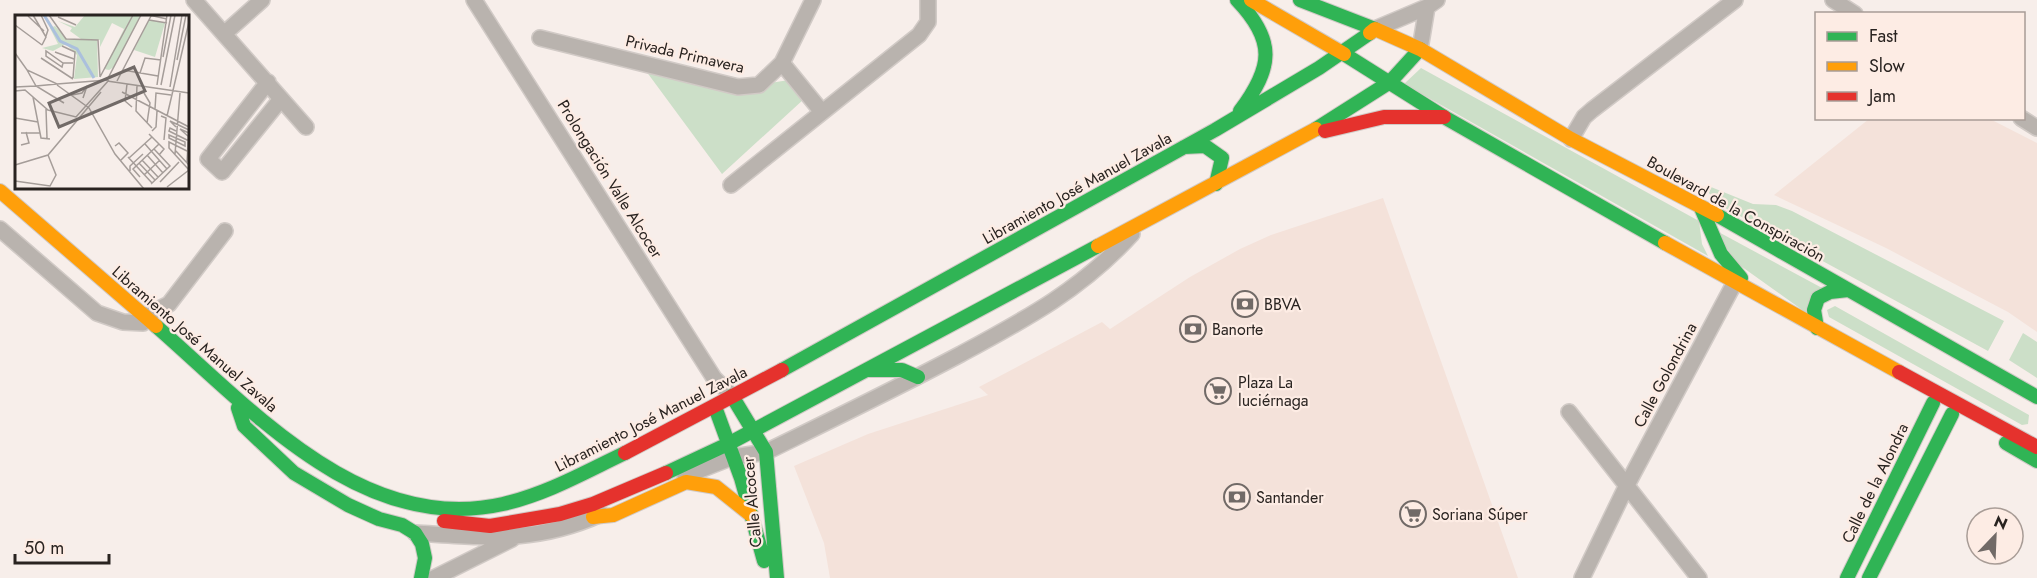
<svg xmlns="http://www.w3.org/2000/svg" width="2037" height="578" font-family="Jost,sans-serif">
<style>
.built{fill:#f4e2da}
.green{fill:#ccdfc8}
.lines{fill:none;stroke-linecap:round;stroke-linejoin:round}
.street-casing{stroke:#d1cac6;stroke-width:18}
.fast-casing{stroke:#d1cac6;stroke-width:16}
.slow-casing{stroke:#d1cac6;stroke-width:16}
.jam-casing{stroke:#d1cac6;stroke-width:16}
.street{stroke:#b9b3ae;stroke-width:15}
.fast{stroke:#30b455;stroke-width:14}
.slow{stroke:#ff9f0a;stroke-width:14}
.jam{stroke:#e5322d;stroke-width:14}
.labels{text-anchor:middle;dominant-baseline:central;stroke-width:4.5;stroke-linejoin:round;paint-order:stroke}
.street-label{font-size:16px;fill:#292320;stroke:#fdece4}
.poi-label{font-size:16px;fill:#292320;stroke:#fdece4;text-anchor:start}
.inset-river{fill:none;stroke:#abc0dd;stroke-width:3}
.inset-road{fill:none;stroke:#a59d99;stroke-width:1.5}
.view{fill:#716a67;fill-opacity:0.15;stroke:#716a67;stroke-width:3}
.inset-edge{fill:none;stroke:#292320;stroke-width:3}
</style>
<rect width="100%" height="100%" fill="#f7eeea"/>
<path class="built" d="M1869 119H1990L2037 143V332L2008 312 1886 248 1774 195Z
M1383 198 1518 578H830L824 543 794 466 868 434 988 395 979 387 1102 322 1110 329 1190 277 1240 249 1271 235Z"/>
<path class="green" d="M1421 68 1699 221 1702 244 1708 256 1404 84Z
M646 71 726 90 789 80 804 99 722 174Z
M1711 187 1753 204 1776 205 1792 211 2004 321 1988 351 1716 203 1709 193Z
M1713 229 1824 289 1808 314 1738 264Z
M1835 306 2029 415 2028 424 2022 425 1829 317 1827 310Z
M2023 333 2037 342V378L2009 360Z"/>
<g class="lines">
<defs>
<path id="street" d="M194 0 306 127
M474 0 714 378 732 396
M1833 0 1855 14
M1375 29 1427 7 1437 0
M225 33 262 0
M540 38 738 87 759 85 782 63 813 0
M1420 49 1427 7
M782 63 822 112
M268 82 208 159 222 172 281 99
M2021 118 2037 128
M1571 139 1584 117 1592 110 1735 0
M731 185 919 35 928 22V0
M0 229 97 313 123 322 143 323
M145 316 169 304 225 231
M1569 412 1699 578
M685 476 733 457 766 452C831 420 897 388 961 354 1026 319 1082 289 1132 234
M415 533C484 537 535 544 601 514
M434 578 512 539
M1582 578 1627 485 1735 282"/>
<path id="fast" d="M1237 0C1276 41 1273 67 1240 111
M1300 0 1375 29
M1344 54 1444 117 1665 243
M1316 129 1390 82 1420 49
M1184 147 1205 146 1222 158 1216 184
M1701 208 1721 254 1741 278
M1717 215 2037 397
M156 326C251 409 363 536 503 504 547 494 585 472 625 453
M1817 328 1814 310 1818 298 1830 292 1848 290
M782 370 1215 130 1319 68 1370 33
M867 370H902L918 377
M732 396 766 452 777 578
M715 407 741 478 764 561
M238 408 244 426 294 473 348 505 379 519 402 525 415 533 422 544 425 558 421 578
M2006 443 2037 461
M666 473 728 444 1098 246
M1847 578 1933 403
M1869 578 1952 414"/>
<path id="slow" d="M1251 0 1344 54
M1370 33 1375 29 1420 49 1571 139 1717 215
M0 191 156 326
M1665 243 1899 372
M1098 246 1316 129
M593 517 613 515 686 482 716 487 751 515"/>
<path id="jam" d="M1325 131 1384 117H1444
M1899 372 2037 447
M625 453 782 370
M444 521 490 526 560 514 593 504 666 473"/>
</defs>
<use href="#street" class="street-casing"/>
<use href="#fast" class="fast-casing"/>
<use href="#slow" class="slow-casing"/>
<use href="#jam" class="jam-casing"/>
<use href="#street" class="street"/>
<use href="#fast" class="fast"/>
<use href="#slow" class="slow"/>
<use href="#jam" class="jam"/>
</g>
<defs>
<symbol id="bank-ring" viewBox="-11 -11 22 22"><circle r="9.5" fill="#fdece4" stroke="#716a67" stroke-width="1.5"/><path d="M-6-4H6V4H-6ZM0-2.3a2.3 2.3 0 1 0 0 4.6a2.3 2.3 0 1 0 0-4.6Z" fill="#716a67"/></symbol>
<symbol id="supermarket-ring" viewBox="-11 -11 22 22"><circle r="9.5" fill="#fdece4" stroke="#716a67" stroke-width="1.5"/><path d="M-6-5.5h2.5l.6 2H6L4.5 2H-2.5L-4.4-4H-6ZM-1.5 3.2a1.3 1.3 0 1 0 .1 0ZM3 3.2a1.3 1.3 0 1 0 .1 0Z" fill="#716a67"/></symbol>
</defs>
<g fill-rule="evenodd">
<use href="#bank-ring" x="1230" y="289" width="30" height="30"/>
<use href="#bank-ring" x="1178" y="314" width="30" height="30"/>
<use href="#supermarket-ring" x="1203" y="376" width="30" height="30"/>
<use href="#bank-ring" x="1222" y="482" width="30" height="30"/>
<use href="#supermarket-ring" x="1398" y="499" width="30" height="30"/>
</g>
<g class="labels">
<g class="street-label">
<text transform="translate(685 54) rotate(13)">Privada Primavera</text>
<text transform="translate(610 179) rotate(58)">Prolongación Valle Alcocer</text>
<text transform="translate(1077 188) rotate(-29)">Libramiento José Manuel Zavala</text>
<text transform="translate(1736 209) rotate(29)">Boulevard de la Conspiración</text>
<text transform="translate(195 339) rotate(41)">Libramiento José Manuel Zavala</text>
<text transform="translate(1665 375) rotate(-62)">Calle Golondrina</text>
<text transform="translate(651 419) rotate(-27)">Libramiento José Manuel Zavala</text>
<text transform="translate(1875 483) rotate(-64)">Calle de la Alondra</text>
<text transform="translate(752 502) rotate(-95)">Calle Alcocer</text>
</g>
<g class="poi-label">
<text x="1264" y="304">BBVA</text>
<text x="1212" y="329">Banorte</text>
<text x="1238" y="382">Plaza La<tspan x="1238" dy="18">luciérnaga</tspan></text>
<text x="1256" y="497">Santander</text>
<text x="1432" y="514">Soriana Súper</text>
</g>
</g>
<g transform="translate(15 15)">
<rect width="174" height="174" fill="#f7eeea"/>
<path d="M70 0H126L99 52 94 55 89 54 109 14 97 8 85 32V25L66 24 55 16 57 13 43 6 60 12ZM134 5 150 8 140 42 119 35ZM40 11 53 25H82L83 62 59 64 62 40 51 29 38 36 27 33 43 29 35 13Z" fill="#ccdfc8"/>
<path class="inset-river" d="M29 0 45 26 62 34 79 63"/>
<path class="inset-road" d="M18 0 31 22 27 30M26 0 33 15 31 21M34 0 51 24 83 25 85 62M134 0 152 4M13 1 29 16M43 2 61 10M134 5 152 8M0 10 27 30M47 31 60 37 58 63M40 37 59 44M0 38 12 55 42 69 92 65 126 0M148 42 156 0M26 43 58 64M162 45 171 0M48 48 47 52 31 41V36L48 48H58M12 55 21 71 49 88M108 55 143 61M125 58 130 43 146 45M85 62 118 0M92 66 174 78M102 66 136 1M112 69 110 86 117 92M42 70 74 93 100 139 129 174M122 70 121 96 137 113M142 70 152 0M146 70 160 0M21 71 42 69M0 72 21 71M155 72 167 0M0 76 10 75 33 95 61 102 94 65M107 77 174 112M129 78 135 88 132 108M57 80 67 78 72 71 68 83M18 82 26 123 35 124M31 94 32 123M140 94 141 78 156 80M146 101 151 103 149 125M152 101 174 7M0 103 23 107M161 112 155 106 174 115M137 116 141 112 142 96M161 116 155 113 154 116 174 126M6 118H25M174 118 165 114 174 122M134 119 149 134 144 140M154 120 170 127V131L154 123ZM130 129 152 154M6 130 14 128 11 117M100 131 104 128 113 138 106 145M160 135 174 150M160 139 165 78M132 140 148 158M113 142 137 168M114 143 137 122M127 145 143 162M172 147 174 111M124 148 140 165M0 150 33 140 86 77M115 156V151L128 139M129 160 145 145M125 162 118 154 144 129M0 166 35 171 41 160 33 140M145 167 164 147M136 169 155 151 139 134M152 172 174 155 154 133V127L174 137"/>
<path class="view" d="M119 52 130 76 44 112 34 88Z"/>
<rect width="174" height="174" class="inset-edge"/>
</g>
<rect x="1815" y="12" width="210" height="108" fill="#fdece4" stroke="#a89c96" stroke-width="1.5"/>
<rect x="1827" y="32" width="30" height="9" fill="#30b455" stroke="#a89c96" stroke-width="1.5"/>
<text x="1869" y="42" font-size="18" fill="#292320">Fast</text>
<rect x="1827" y="62" width="30" height="9" fill="#ff9f0a" stroke="#a89c96" stroke-width="1.5"/>
<text x="1869" y="72" font-size="18" fill="#292320">Slow</text>
<rect x="1827" y="92" width="30" height="9" fill="#e5322d" stroke="#a89c96" stroke-width="1.5"/>
<text x="1869" y="102" font-size="18" fill="#292320">Jam</text>
<g transform="translate(1995 536) rotate(23)"><circle r="28" fill="#fdece4" stroke="#a89c96" stroke-width="1.5"/>
<path d="M0-4.5L10 22L0 15L-10 22Z" fill="#716a67"/>
<text y="-9" font-size="16" font-weight="bold" text-anchor="middle" fill="#292320">N</text>
</g>
<path d="M15 554v9h94v-9" fill="none" stroke="#292320" stroke-width="3"/>
<text x="24" y="554" font-size="18" fill="#292320" stroke="#fdece4" stroke-width="4.5" paint-order="stroke">50 m</text>
</svg>
